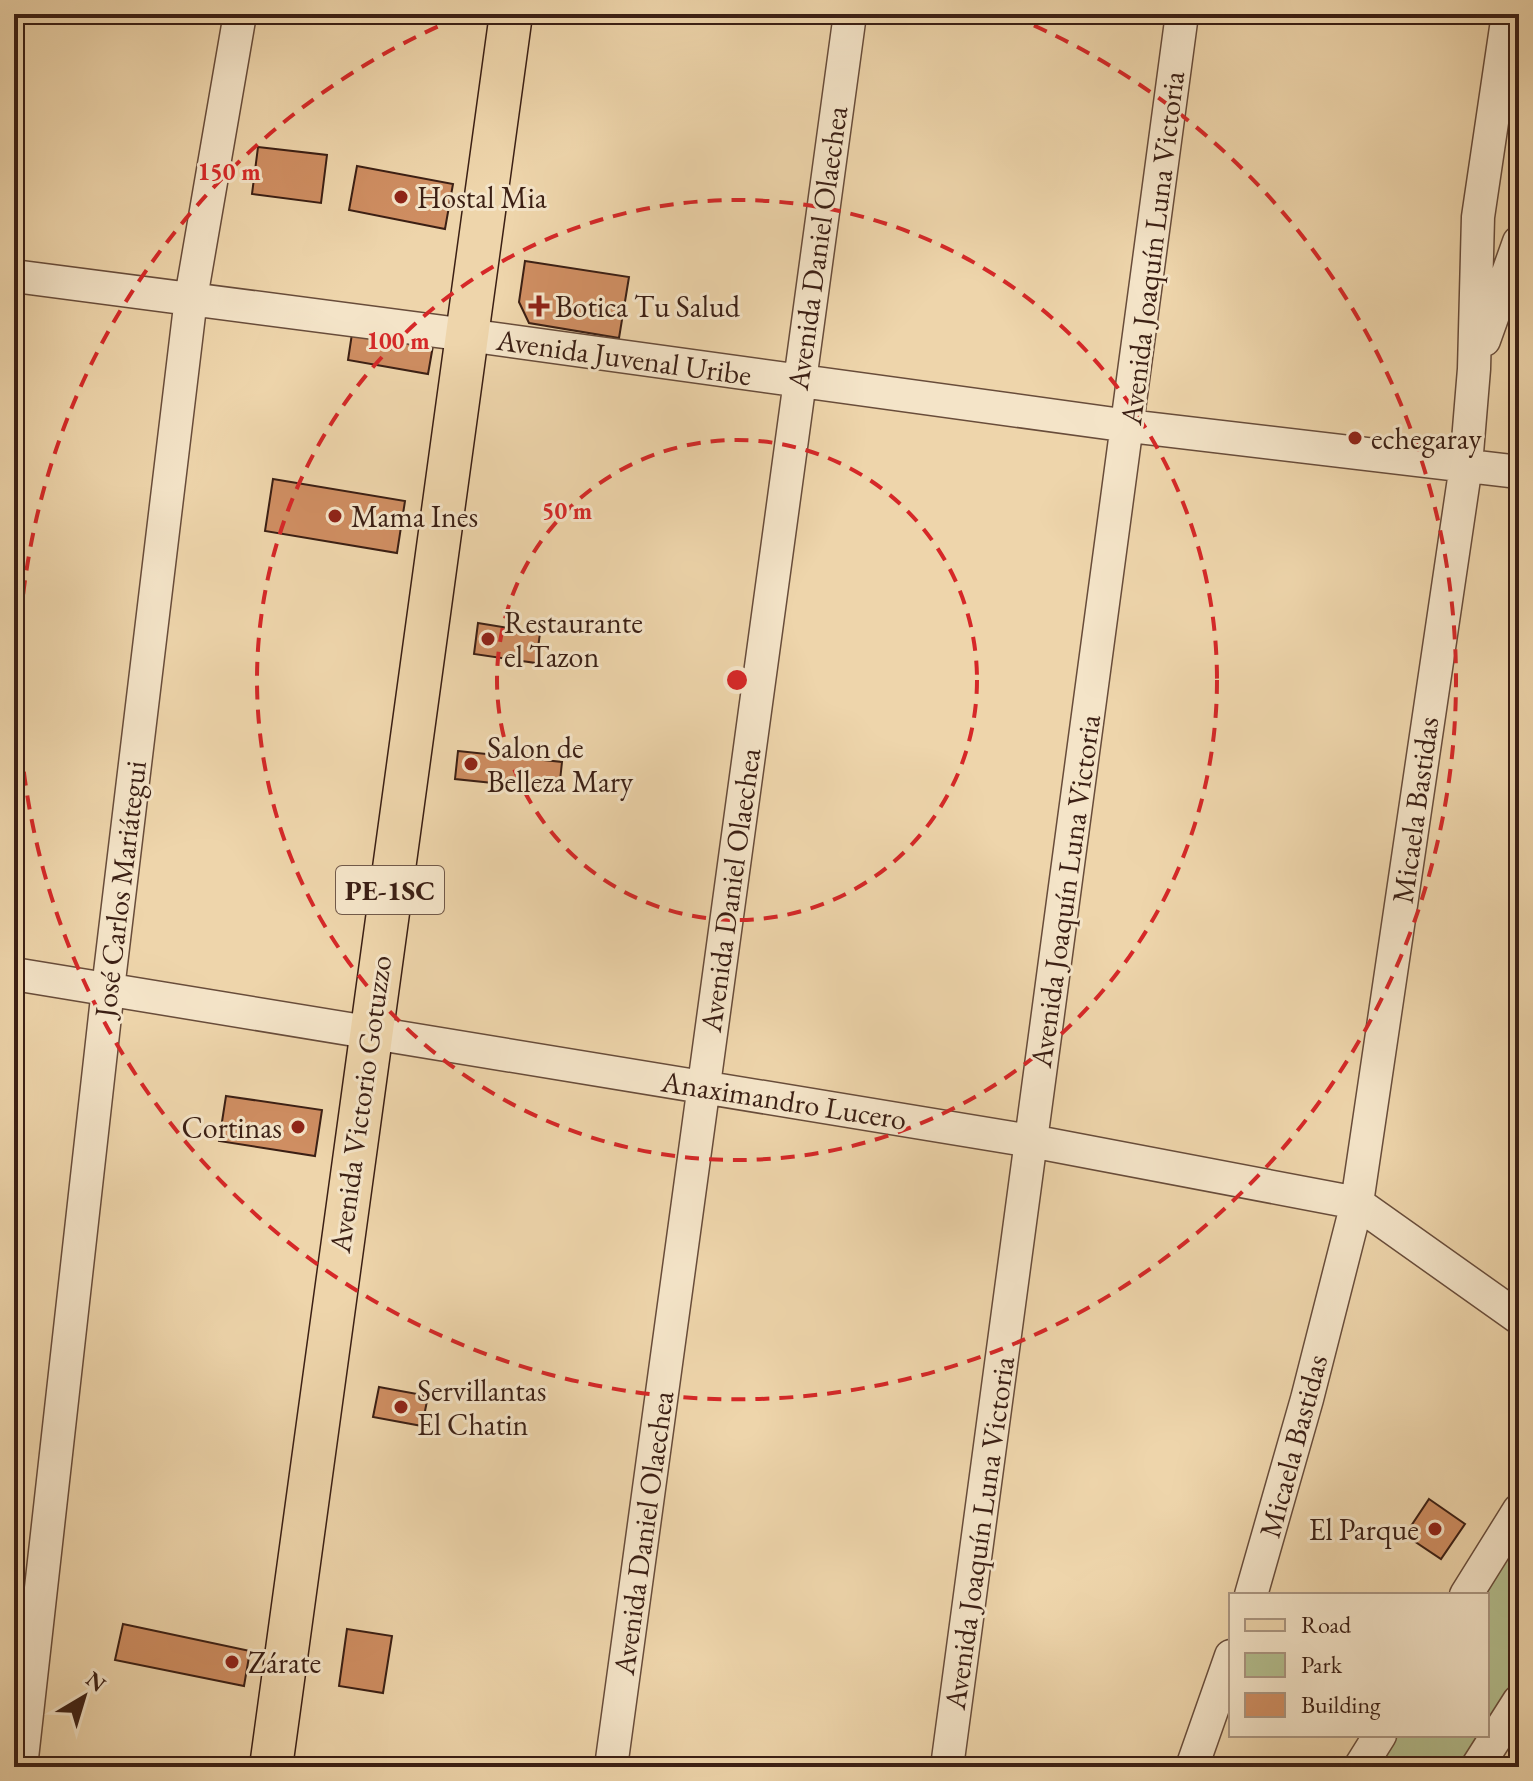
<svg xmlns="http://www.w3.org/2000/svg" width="1533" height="1781" font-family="'EB Garamond',serif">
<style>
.green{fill:#b3be8e;stroke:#776e51;stroke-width:2}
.building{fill:#cf8e62;stroke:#3b1f14;stroke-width:2}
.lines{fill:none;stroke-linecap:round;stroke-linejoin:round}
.minor-casing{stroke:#684c3a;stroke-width:35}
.major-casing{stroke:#3b1f14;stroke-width:45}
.minor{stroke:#f4e4c8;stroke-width:32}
.major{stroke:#eed5ab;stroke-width:42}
.ring{fill:none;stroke:#d62828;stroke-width:4;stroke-dasharray:14 10}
.poi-dot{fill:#8f2418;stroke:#f4e4c8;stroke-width:3}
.labels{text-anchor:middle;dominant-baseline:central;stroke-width:6;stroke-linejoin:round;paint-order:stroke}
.shield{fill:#f4e4c8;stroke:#725a4a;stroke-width:2}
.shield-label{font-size:28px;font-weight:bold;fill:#3b1f14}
.poi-label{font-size:30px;fill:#3b1f14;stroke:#f4e4c8;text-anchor:start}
.street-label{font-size:30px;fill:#3b1f14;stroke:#f4e4c8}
.centre{fill:#d62828;stroke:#f4e4c8;stroke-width:4}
.ring-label{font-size:24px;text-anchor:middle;font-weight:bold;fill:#d62828;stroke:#f4e4c8;stroke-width:6;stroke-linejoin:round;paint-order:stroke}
</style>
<rect width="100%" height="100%" fill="#eed5ab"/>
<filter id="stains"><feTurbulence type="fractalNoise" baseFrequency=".0025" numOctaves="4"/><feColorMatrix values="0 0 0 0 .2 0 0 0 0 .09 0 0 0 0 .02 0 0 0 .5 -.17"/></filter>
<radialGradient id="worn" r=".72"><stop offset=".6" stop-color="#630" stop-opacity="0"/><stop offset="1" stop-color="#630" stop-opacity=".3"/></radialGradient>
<path class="green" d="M1519 1523V1722L1491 1767H1358L1379 1735H1487V1595H1471Z"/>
<path class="building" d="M258 147 327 155 321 203 252 194Z
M357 166 453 184 445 229 349 210Z
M525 261 629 277 619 338 529 323 519 302Z
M353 327 434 340 428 374 348 360Z
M273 479 405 501 397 553 265 531Z
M14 522 22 523 15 567H14Z
M478 623 540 633 536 663 474 654Z
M458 751 562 762 559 790 455 779Z
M226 1096 322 1110 315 1156 219 1141Z
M379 1387 428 1396 422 1426 373 1417Z
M1429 1499 1465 1524 1441 1559 1405 1535Z
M123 1624 250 1651 244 1686 115 1660Z
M347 1629 392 1636 383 1693 339 1686Z"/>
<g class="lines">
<defs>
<path id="minor" d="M14 276 467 335 1129 426 1519 472
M1484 340 1519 242
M14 974 1031 1141 1357 1203 1519 1318
M1251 1595 1307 1399 1357 1203 1466 465 1474 369 1478 217 1508 14
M1466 1595 1519 1510
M21 1767 108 989 191 298 240 14
M611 1767 850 14
M947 1767 1182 14
M1192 1767 1231 1656
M1360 1767 1380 1735
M1477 1767 1519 1701"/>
<path id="major" d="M271 1767 511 14"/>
</defs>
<use href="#minor" class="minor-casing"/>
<use href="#major" class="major-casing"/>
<use href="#minor" class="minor"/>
<use href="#major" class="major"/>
</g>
<g class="ring">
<circle cx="737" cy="680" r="240"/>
<circle cx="737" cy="680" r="480"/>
<path d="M1012 16A719 719 0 1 1 462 16"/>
</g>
<g class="poi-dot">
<circle cx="401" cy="197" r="8"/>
<path d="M535 294h8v8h8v8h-8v8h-8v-8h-8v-8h8z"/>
<circle cx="1355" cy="438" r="8"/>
<circle cx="335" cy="516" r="8"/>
<circle cx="488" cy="639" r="8"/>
<circle cx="471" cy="764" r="8"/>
<circle cx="298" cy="1127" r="8"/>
<circle cx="401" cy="1407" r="8"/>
<circle cx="1435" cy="1529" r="8"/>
<circle cx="232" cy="1662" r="8"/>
</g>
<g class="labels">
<rect class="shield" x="336" y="866" width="108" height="48" rx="6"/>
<g class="shield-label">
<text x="390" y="890">PE-1SC</text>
</g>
<g class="poi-label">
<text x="417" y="197">Hostal Mia</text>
<text x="555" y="306">Botica Tu Salud</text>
<text x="1371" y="438">echegaray</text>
<text x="351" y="516">Mama Ines</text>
<text x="504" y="622">Restaurante<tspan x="504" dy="34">el Tazon</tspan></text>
<text x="487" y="747">Salon de<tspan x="487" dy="34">Belleza Mary</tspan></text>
<text x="282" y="1127" text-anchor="end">Cortinas</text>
<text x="417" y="1390">Servillantas<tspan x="417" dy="34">El Chatin</tspan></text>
<text x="1419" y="1529" text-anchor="end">El Parque</text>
<text x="248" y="1662">Zárate</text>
</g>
<g class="street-label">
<text transform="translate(817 248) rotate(-82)">Avenida Daniel Olaechea</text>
<text transform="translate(1152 248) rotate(-83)">Avenida Joaquín Luna Victoria</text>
<text transform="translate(624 357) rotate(8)">Avenida Juvenal Uribe</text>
<text transform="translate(1415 810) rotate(-82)">Micaela Bastidas</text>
<text transform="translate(120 889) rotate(-83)">José Carlos Mariátegui</text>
<text transform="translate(730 890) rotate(-82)">Avenida Daniel Olaechea</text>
<text transform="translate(1065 891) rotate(-82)">Avenida Joaquín Luna Victoria</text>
<text transform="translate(784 1100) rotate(9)">Anaximandro Lucero</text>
<text transform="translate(360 1104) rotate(-82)">Avenida Victorio Gotuzzo</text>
<text transform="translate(1293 1446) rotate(-75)">Micaela Bastidas</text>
<text transform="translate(643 1533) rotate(-82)">Avenida Daniel Olaechea</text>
<text transform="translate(979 1533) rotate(-82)">Avenida Joaquín Luna Victoria</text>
</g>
</g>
<circle cx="737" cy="680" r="12" class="centre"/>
<g class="ring-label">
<text x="229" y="180">150 m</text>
<text x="398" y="349">100 m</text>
<text x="567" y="519">50 m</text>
</g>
<rect width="1533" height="1781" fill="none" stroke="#eed5ab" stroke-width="48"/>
<rect x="16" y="16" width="1501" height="1749" fill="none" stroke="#3b1f14" stroke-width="4"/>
<rect x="24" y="24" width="1485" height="1733" fill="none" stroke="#3b1f14" stroke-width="2"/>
<rect x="1229" y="1593" width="260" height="144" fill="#f4e4c8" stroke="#aa9580" stroke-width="2"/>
<rect x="1245" y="1619" width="40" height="12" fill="#eed5ab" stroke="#aa9580" stroke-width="2"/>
<text x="1301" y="1633" font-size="24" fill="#3b1f14">Road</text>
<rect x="1245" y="1653" width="40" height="24" fill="#b3be8e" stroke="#aa9580" stroke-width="2"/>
<text x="1301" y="1673" font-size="24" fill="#3b1f14">Park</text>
<rect x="1245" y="1693" width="40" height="24" fill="#cf8e62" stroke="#aa9580" stroke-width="2"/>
<text x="1301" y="1713" font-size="24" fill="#3b1f14">Building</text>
<g transform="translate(84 1697) rotate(38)" stroke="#f4e4c8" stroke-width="6" paint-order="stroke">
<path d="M0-6L14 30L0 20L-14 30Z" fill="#3b1f14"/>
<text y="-12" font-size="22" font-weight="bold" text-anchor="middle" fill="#3b1f14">N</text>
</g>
<rect width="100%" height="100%" filter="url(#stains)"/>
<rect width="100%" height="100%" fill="url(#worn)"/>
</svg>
